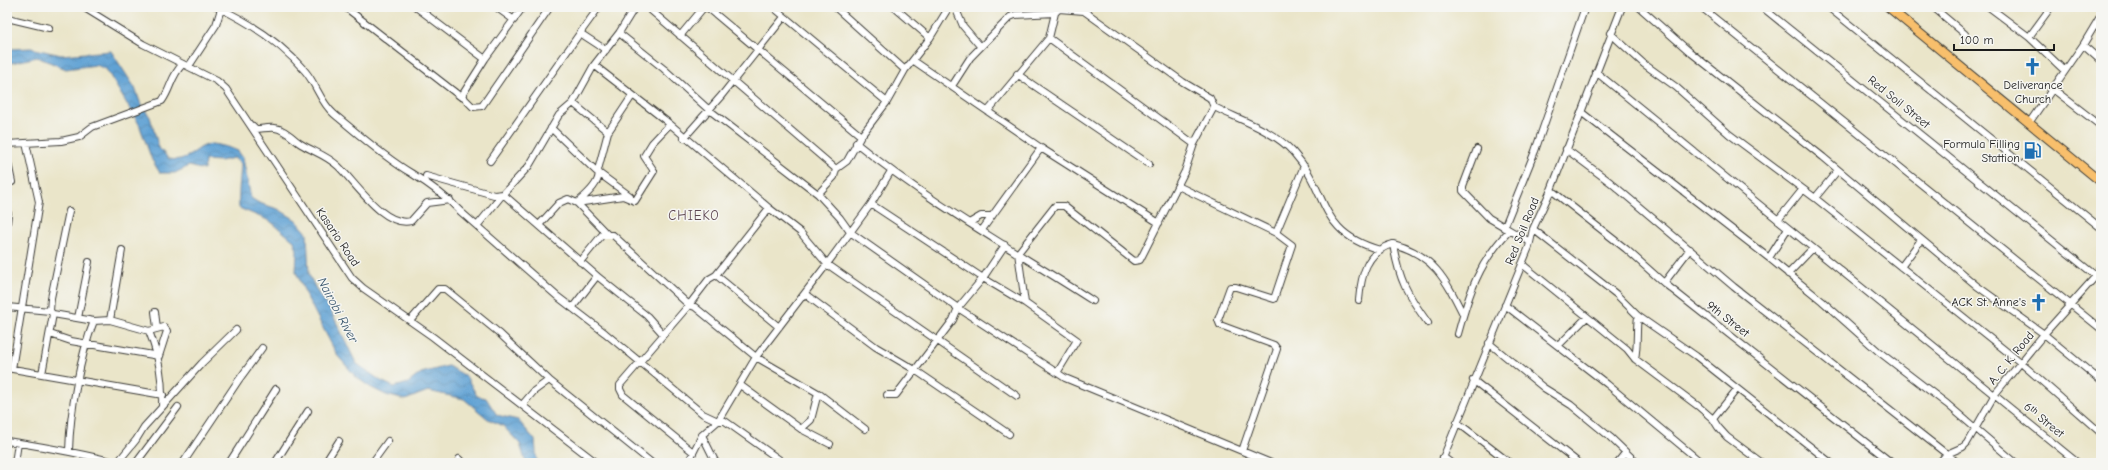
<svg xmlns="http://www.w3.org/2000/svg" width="2108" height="470" font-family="'Comic Neue',sans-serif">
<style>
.water{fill:url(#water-waves);stroke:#3e5f78}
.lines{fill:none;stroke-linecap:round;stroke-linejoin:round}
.minor-casing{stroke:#3b3a36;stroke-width:8}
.major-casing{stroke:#3b3a36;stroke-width:10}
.minor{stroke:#fff;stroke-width:6}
.major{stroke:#f8bf6c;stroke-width:8}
.labels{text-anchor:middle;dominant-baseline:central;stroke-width:3;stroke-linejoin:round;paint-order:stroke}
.poi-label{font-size:12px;fill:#1c1c1c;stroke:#f6f6f2;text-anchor:end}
.street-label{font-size:12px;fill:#1c1c1c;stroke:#f6f6f2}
.neighbourhood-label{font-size:13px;letter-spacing:1px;fill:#5e4751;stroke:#f6f6f2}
.water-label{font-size:13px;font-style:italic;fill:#3b586f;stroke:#f6f6f2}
</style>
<defs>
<pattern id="water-waves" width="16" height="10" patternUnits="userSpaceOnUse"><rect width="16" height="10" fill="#61a2d4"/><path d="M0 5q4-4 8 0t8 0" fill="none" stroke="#4f83ab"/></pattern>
</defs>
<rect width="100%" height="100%" fill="#f6f6f2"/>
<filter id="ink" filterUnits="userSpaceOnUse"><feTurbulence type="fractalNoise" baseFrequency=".025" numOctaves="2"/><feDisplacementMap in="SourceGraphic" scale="8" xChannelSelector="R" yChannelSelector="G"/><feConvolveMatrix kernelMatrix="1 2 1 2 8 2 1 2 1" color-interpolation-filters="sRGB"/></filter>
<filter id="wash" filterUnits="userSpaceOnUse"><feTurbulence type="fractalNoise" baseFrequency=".012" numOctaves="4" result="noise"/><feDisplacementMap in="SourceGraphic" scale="16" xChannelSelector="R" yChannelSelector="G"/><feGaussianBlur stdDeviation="0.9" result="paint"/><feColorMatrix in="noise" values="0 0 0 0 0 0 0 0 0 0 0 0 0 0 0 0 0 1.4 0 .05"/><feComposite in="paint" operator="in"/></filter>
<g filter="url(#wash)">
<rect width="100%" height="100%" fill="#eae5c9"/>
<path class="water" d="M31 48 61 55 111 51 135 88 140 102 150 117 159 148 169 159C191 163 196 144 213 144 222 145 231 148 238 151L243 158 251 198 259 203 278 209 296 220 307 233 309 275 318 293 330 309 356 363 381 381 394 387 408 383 421 373 448 366 466 376 477 396 486 398 497 415 518 420 535 440 537 463H526L520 444 503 426 488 419 464 399 428 391 405 400 386 395 370 387 356 377 337 355 308 299 296 272 297 250 294 241 270 221 239 208C238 193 240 179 241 164L234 158 220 161 205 160 204 170 189 166 175 173H160L152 160 139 124 106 69 96 65 66 69 37 57 7 64V51L10 49Z"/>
</g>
<g filter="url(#ink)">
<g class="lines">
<defs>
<path id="minor" d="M83 7 143 44 217 81 226 89 352 278 363 288 433 337 597 463
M217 7C249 22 282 44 305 71 317 85 320 102 334 114 357 133 385 158 411 173 429 184 447 197 461 212L558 297 605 333 703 414 718 421H725L784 463
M345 7 461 97 485 59 523 7
M416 7 485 59
M496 7 514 20
M647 7 836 169
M707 7 861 136
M773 7 887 102
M835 7 905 70
M894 7 930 38
M949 7 930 38 905 70 887 102 861 136 847 161 836 169 834 177 818 194 840 218 850 232 958 308 1065 378 1271 463
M955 7 963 26 980 46
M1639 7 1690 52 1823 157 1977 286 2044 334 2101 381
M1701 7 2101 329
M1762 7 2101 280
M1828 7 2101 228
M1933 7 1965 34
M1989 7 2029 37 2065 71
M7 18 49 28
M580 33 599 7
M619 33 664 69 708 109 818 194
M1610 33 1644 64 1676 87 1729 134 1815 198 2021 363 2101 433
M680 36 704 7
M2029 37 2051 7
M1049 38 1194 144
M2083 45 2101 61
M914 61 1041 148 1159 223
M594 65 670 124 769 208 800 232 827 264 1017 396
M189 66 216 25 221 9
M1596 72 2078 463
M1017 74 1149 164
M952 86 970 58 1010 17 1015 15 1055 13
M2053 89 2101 126
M464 98 473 107 482 106 550 7
M573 103 608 132
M1214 107C1240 120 1273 130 1293 152 1330 193 1316 232 1380 250
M988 111 1049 38 1055 13 1059 9 1084 11 1183 82 1210 98 1214 107 1194 144 1185 171 1140 260 1134 261 1064 206H1055L1018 253 1025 303
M1581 112 1769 258 1788 228
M2029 123 2083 45 2101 15
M253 126 256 129C262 129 269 127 275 128 285 129 293 139 301 144 314 152 326 155 338 166 355 182 384 228 411 221L427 203 450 200
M551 128 596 171 630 196
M684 138 722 95 784 17
M856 143C930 203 1014 250 1093 301
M7 144 61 141 79 137 92 127 162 101C171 89 171 75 183 64
M1477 149 1463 186V191L1489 218 1530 242
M1566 149 1610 182 1734 287 1958 463
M7 158 12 182
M490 161 580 33 606 50
M426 176 494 195 503 194 597 276 647 316 663 334
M1178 186 1276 233 1304 166
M1551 190 1626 249 1664 283 1892 463
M1815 198 1838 170
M871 204 983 278 1025 303 1077 340 1057 373
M1778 220 1803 189
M7 223 8 214
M969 223 981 216H992
M539 225 559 203 568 199 577 203 623 196 635 201 654 171 644 156 652 143 670 124
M477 226 503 194 529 166 559 115 573 103 594 65 619 33 635 7
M1504 228 1535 151 1585 7
M1533 229 1616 294 1638 316 1696 356 1831 463
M982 230 1041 148
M607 234 577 203C586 195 602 182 598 170L608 132 632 96
M1393 244C1433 254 1446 280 1463 314
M1769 258 1822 301 1878 351 1947 404 2016 463
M580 262 602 235H613L689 305 695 307 756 357 818 393 865 429
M1522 264 1627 349 1635 359 1698 406 1713 419 1718 427 1727 437 1762 463
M1901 267 1921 240
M1788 274 1813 248
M716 275 779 327
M1664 283 1690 249
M805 294 876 347 915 370 1009 434
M1359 300C1361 276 1366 251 1393 244 1399 280 1407 294 1428 323
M1505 305 1607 384 1702 463
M7 307 50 311 53 314 94 321 110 320 149 331 164 327 167 331 159 356
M572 308 597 276
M50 311 51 298 69 211
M155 312 157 328
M78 318 89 262
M110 320 122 250
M410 321 438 289H445L499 333 549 380
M149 331C159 357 163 379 162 407
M50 334 71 341 159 356
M1458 334C1469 293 1479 262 1509 231
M1489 343 1544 388 1571 405 1610 437 1637 463
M1558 346 1587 317
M1635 359C1638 343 1636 332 1638 316
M7 368 163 395
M12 369 39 202 26 143
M42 374 53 314
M1473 380 1579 463
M740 385 801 429 830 444
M887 395H896L953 320 958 308 983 278 1005 245
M522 405 534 391 549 380 652 463
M1713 419 1737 389
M1457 422 1510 463
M801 429 811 420 818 393
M702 435 716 463
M7 441C45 447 81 453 118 463
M69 451C70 412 80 356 94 321
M1242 451 1277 349 1274 345 1220 325 1218 320 1230 287H1236L1274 299 1292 245 1276 233
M693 452 623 395 620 389V385L689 305 709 279 716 275 769 208
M1443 457 1451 463
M459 459 463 463
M15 463 18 443
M117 463 136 440 144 427 202 363 236 330
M136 463 178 407
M183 463 238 381 262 348
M229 463 276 389
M275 463 308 411
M325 463 339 441
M372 463 388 441
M688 463 702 435 718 421 756 357 827 264 871 204 891 171
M1441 463 1529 247 1533 229 1551 190 1622 7
M1617 463 1625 453
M1939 463 1947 454 1963 447 1967 443 1995 394 2044 334 2096 276 2101 264"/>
<path id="major" d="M1888 7 2101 182"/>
</defs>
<use href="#minor" class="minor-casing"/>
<use href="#major" class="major-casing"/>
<use href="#minor" class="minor"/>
<use href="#major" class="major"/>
</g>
</g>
<defs>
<symbol id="church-bare" viewBox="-9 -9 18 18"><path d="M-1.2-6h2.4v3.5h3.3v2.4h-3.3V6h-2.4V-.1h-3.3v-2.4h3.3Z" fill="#1f6fb2" stroke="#f6f6f2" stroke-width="2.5" paint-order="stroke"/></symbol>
<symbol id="fuel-bare" viewBox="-9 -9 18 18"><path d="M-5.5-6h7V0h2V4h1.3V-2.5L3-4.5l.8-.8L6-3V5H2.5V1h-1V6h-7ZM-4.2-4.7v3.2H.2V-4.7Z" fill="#1f6fb2" stroke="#f6f6f2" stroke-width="2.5" paint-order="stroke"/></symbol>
</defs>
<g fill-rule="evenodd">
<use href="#church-bare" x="2020" y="54" width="25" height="25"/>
<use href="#fuel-bare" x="2020" y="138" width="25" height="25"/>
<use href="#church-bare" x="2026" y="290" width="25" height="25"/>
</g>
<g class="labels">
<g class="poi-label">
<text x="2033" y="85" text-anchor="middle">Deliverance<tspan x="2033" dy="14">Church</tspan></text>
<text x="2020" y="144">Formula Filling<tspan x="2020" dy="14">Stattion</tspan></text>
<text x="2026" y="302">ACK St. Anne's</text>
</g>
<g class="street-label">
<text transform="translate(1899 102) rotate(39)">Red Soil Street</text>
<text transform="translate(1522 231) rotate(-68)">Red Soil Road</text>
<text transform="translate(338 237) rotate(56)">Kasario Road</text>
<text transform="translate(1728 319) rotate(38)">9th Street</text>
<text transform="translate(2011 358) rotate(-51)">A. C. K. Road</text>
<text transform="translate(2044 420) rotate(39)">6ᵗʰ Street</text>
</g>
<g class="neighbourhood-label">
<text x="694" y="215">CHIEKO</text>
</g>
<g class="water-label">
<text transform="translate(338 310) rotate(62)">Nairobi River</text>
</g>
</g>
<rect width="2108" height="470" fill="none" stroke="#f6f6f2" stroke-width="24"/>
<path d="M1954 44v6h100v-6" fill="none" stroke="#1c1c1c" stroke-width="2"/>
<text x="1960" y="44" font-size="12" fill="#1c1c1c" stroke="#f6f6f2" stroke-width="3" paint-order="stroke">100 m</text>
</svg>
